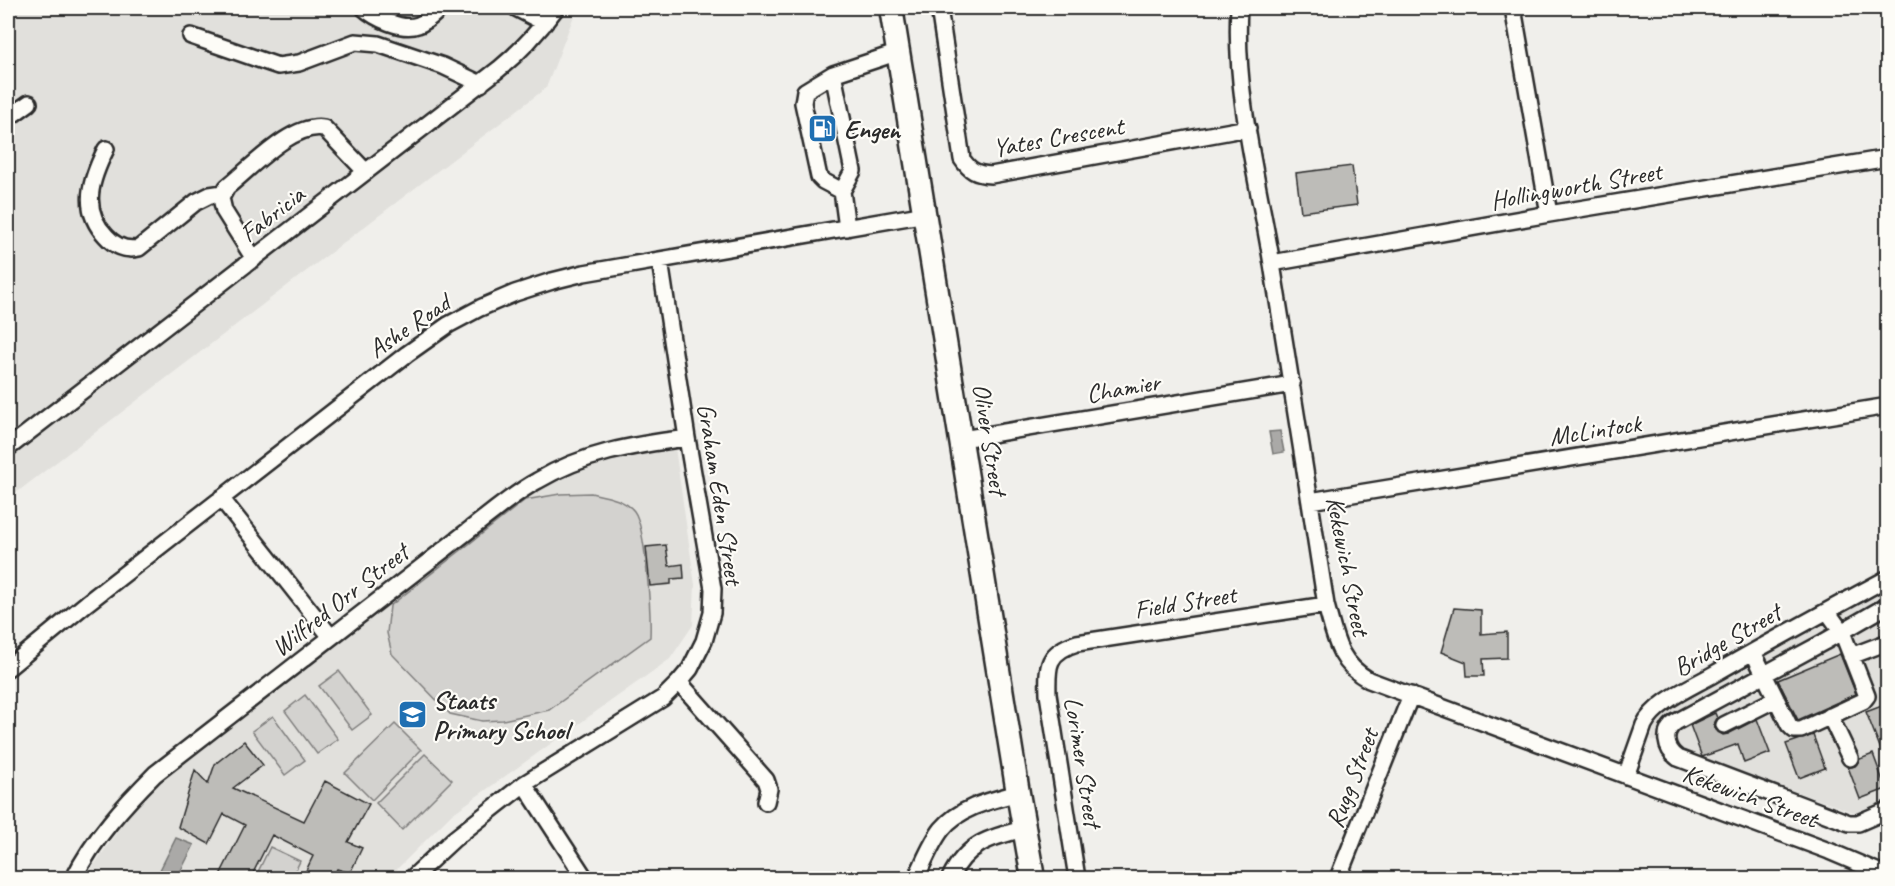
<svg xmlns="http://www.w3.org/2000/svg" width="1895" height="886" font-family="Caveat,sans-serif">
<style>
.built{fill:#e1e0dc}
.green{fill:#d3d2cf;stroke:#7f7e7d;stroke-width:1.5}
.water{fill:#aaa9a7;stroke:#777775;stroke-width:1.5}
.building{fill:#bdbcb8;stroke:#2b2b2b;stroke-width:1.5}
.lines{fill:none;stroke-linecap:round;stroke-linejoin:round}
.minor-casing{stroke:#2b2b2b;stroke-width:20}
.highway-casing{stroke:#2b2b2b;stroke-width:27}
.minor{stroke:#fdfcf7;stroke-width:15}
.highway{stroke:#fdfcf7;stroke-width:22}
.labels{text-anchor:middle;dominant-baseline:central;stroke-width:4.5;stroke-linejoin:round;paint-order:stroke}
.poi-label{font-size:26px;font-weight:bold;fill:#2b2b2b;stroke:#fdfcf7;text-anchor:start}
.street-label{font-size:26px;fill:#2b2b2b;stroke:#fdfcf7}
</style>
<rect width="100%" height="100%" fill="#f0efeb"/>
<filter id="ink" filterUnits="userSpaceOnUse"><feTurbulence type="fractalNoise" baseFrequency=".0167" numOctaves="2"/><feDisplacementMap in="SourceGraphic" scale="12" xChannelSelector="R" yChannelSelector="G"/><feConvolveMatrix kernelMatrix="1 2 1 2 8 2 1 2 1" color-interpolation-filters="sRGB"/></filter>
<g filter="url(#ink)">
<path class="built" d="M8 8H577L546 88 8 499Z
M674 441 695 585 693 625 670 659 452 814 388 878H87L92 868 159 771 533 489 573 468Z
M1887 581V804L1861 815 1651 740 1660 707Z"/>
<path class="green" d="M591 493C604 496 625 499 634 511 646 527 651 614 650 637L549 710 503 720 482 721 450 714 392 654 387 633 390 606 525 500 560 494Z
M339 671 372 715 352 730 319 686Z
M305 695 338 739 317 754 285 711Z
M273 716 305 760 285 775 252 731Z
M395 724 421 750 372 800 345 773Z
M425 754 452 780 402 830 376 803Z
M270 847 300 861 292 878H255Z"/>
<path class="water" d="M1280 431 1284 452 1273 454 1269 432Z
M176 838 194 845 177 878H156Z"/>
<path class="building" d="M1352 166 1357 205 1301 212 1296 173Z
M666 545 669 566 683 564 684 578 671 579V584L650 586 646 547Z
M1454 608 1481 610V634L1507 632V658L1483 659 1484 676H1467L1466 662 1441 652Z
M1840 654 1856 694 1798 720 1778 680Z
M1887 704V765L1866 712Z
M1715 713 1717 718 1714 724 1715 729 1723 735 1728 734 1757 719 1770 753 1744 763 1738 744 1702 757 1690 725Z
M1813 735 1825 768 1799 778 1786 744Z
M244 741 263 765 233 788 304 821 325 781 369 804 348 842 362 848 350 873 337 869 332 879H302L313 856 272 835 250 879H218L245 825 224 814 209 844 178 827 195 770 208 784 215 764Z
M1873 754 1886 789 1860 799 1848 767 1855 766 1860 759Z"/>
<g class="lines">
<defs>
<path id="minor" d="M364 8C375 18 402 31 418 25 427 22 434 14 441 8
M516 8 545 23
M939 8 962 159C970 171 976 174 991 175L1248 128
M1239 8C1234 93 1258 180 1272 264 1291 378 1308 491 1326 605 1335 637 1338 663 1369 680L1829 851 1888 876
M1513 8 1549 214
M191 36 278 66 299 63 355 42 378 44 443 66 481 84
M833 74 853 171 842 191 847 228
M8 118 29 103
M106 149C91 179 80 209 106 236 115 246 126 251 139 248L196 202 210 195 223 193
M842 191 823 181 819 177 803 103 805 91 833 74 899 52
M254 259 224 211 221 198 227 187C251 168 293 122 324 128L366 172
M1272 263 1549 214 1888 158
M962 439 1292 384
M8 448 499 69C521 51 539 31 556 8
M221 498 331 637
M1310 501 1888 406
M1888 605 1824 642 1676 722C1662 731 1665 749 1678 758L1849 823H1858L1888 810
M1753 652 1789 725 1794 730H1801L1863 701 1867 696 1842 632 1827 611
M1851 656 1888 642
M8 668 87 603 407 354 448 325 480 308 515 293 552 281 584 273 926 214
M679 682 766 780 769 789 766 802
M1830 716 1850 758
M1724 725 1776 699
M1626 776 1644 725C1655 702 1692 687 1714 674 1771 641 1829 610 1888 578
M524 784 585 878
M74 878C93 839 125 804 155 774L495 510C508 500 522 489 537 481 584 453 633 445 687 438
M412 878 454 839 524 784 663 698 679 682 690 669 704 641 712 613 713 589 687 438 660 261
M916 878C924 862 931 843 942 829 960 807 992 800 1018 793
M950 878C966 844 990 837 1024 829
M1077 878 1048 694C1047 666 1047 652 1077 643L1326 605
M1338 878 1411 695"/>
<path id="highway" d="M891 8 1018 793 1033 878"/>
</defs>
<use href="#minor" class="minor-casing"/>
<use href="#highway" class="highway-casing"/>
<use href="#minor" class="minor"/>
<use href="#highway" class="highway"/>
</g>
</g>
<defs>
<symbol id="fuel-square" viewBox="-11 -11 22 22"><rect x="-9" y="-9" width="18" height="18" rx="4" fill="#1f6fb2" stroke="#fdfcf7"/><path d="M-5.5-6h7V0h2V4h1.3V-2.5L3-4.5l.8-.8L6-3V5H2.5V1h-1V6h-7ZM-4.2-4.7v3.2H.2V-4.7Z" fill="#fff"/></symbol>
<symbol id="school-square" viewBox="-11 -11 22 22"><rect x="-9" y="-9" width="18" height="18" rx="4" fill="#1f6fb2" stroke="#fdfcf7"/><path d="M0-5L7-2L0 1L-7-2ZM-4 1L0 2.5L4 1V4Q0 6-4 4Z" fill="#fff"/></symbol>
</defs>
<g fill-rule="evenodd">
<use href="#fuel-square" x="806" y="112" width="33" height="33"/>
<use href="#school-square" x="396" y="698" width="33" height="33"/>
</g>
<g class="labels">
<g class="poi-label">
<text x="844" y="129">Engen</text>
<text x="433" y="700">Staats<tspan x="433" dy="30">Primary School</tspan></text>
</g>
<g class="street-label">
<text transform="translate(1058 137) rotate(-10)">Yates Crescent</text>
<text transform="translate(1576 186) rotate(-10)">Hollingworth Street</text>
<text transform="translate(272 214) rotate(-38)">Fabricia</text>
<text transform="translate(409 326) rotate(-34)">Ashe Road</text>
<text transform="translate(1123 388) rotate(-10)">Chamier</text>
<text transform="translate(1595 430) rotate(-9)">McLintock</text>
<text transform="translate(990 439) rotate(81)">Oliver Street</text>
<text transform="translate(720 494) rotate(81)">Graham Eden Street</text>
<text transform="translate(1348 566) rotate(79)">Kekewich Street</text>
<text transform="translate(340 600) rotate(-38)">Wilfred Orr Street</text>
<text transform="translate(1185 602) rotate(-9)">Field Street</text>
<text transform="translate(1727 640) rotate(-30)">Bridge Street</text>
<text transform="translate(1083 762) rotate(81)">Lorimer Street</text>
<text transform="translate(1352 778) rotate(-69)">Rugg Street</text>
<text transform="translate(1750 796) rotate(20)">Kekewich Street</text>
</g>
</g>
<rect width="1895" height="886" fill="none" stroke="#fdfcf7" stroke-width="30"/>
<rect x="15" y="15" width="1865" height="856" fill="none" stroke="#2b2b2b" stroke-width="2" filter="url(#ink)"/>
</svg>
